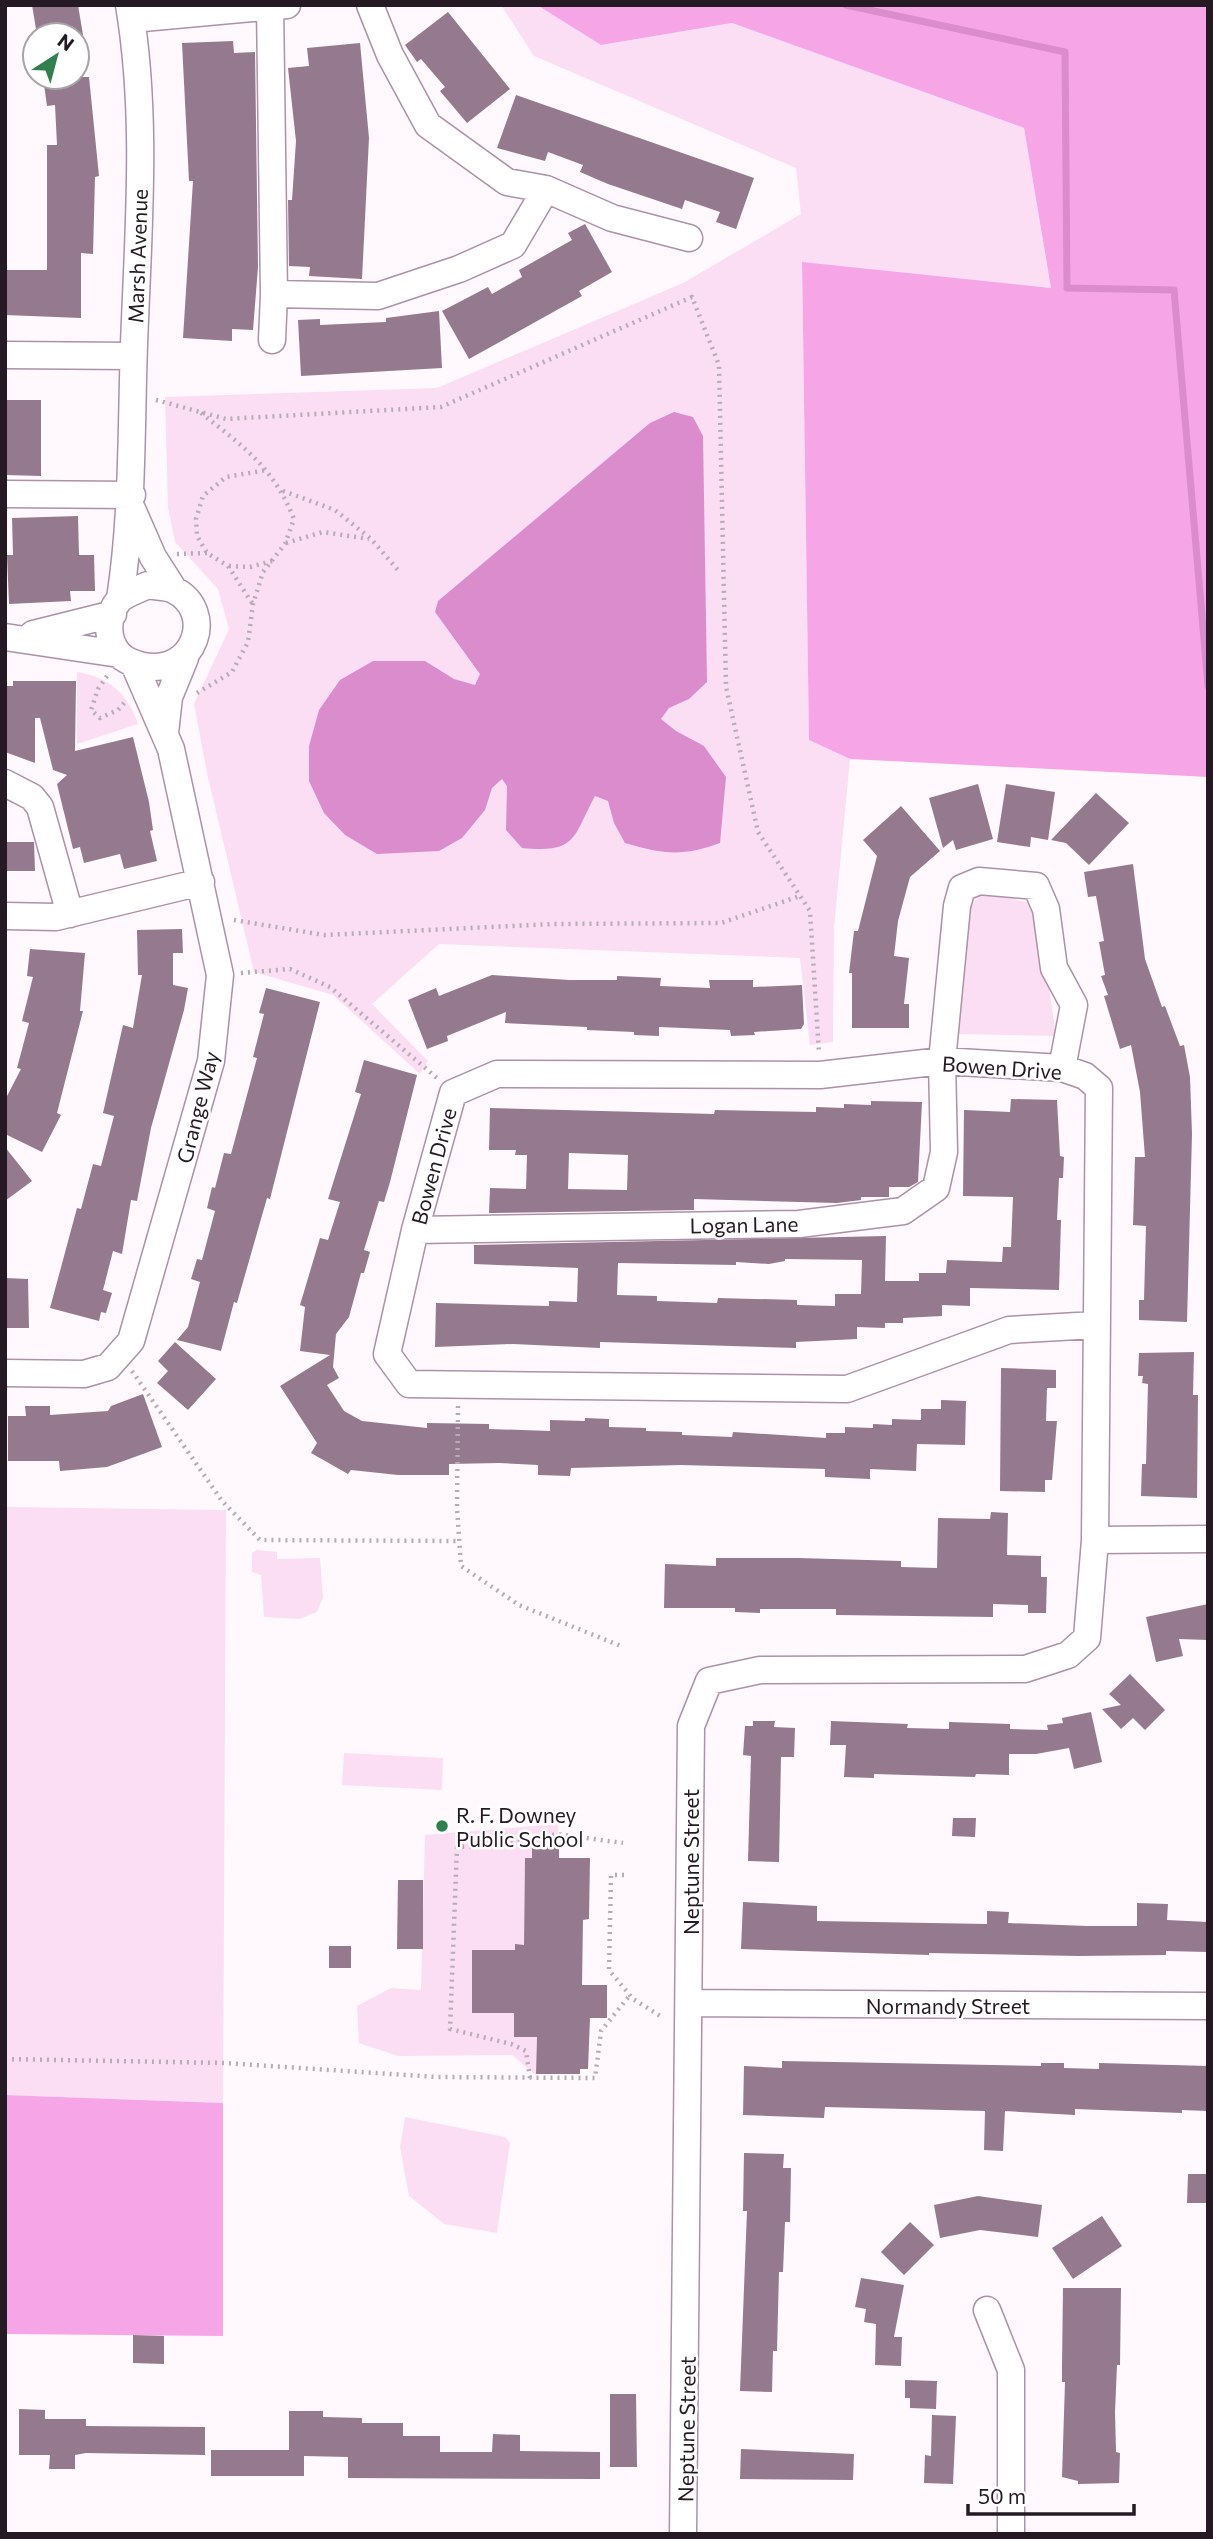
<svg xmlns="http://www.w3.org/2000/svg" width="1213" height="2539" font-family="Commissioner,sans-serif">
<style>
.green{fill:#fbddf4}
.forest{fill:#f6a6e7}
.water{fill:#db8ccd}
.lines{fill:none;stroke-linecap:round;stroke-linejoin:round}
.stream{stroke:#db8ccd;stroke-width:7}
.building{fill:#95798f;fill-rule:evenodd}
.minor-casing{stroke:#ad91a7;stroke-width:29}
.path{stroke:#b6adb4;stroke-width:4.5;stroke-dasharray:2 5;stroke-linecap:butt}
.minor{stroke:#fff;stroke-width:26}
.poi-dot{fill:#317f4f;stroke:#fff;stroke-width:2.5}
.labels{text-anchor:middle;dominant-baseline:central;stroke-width:5;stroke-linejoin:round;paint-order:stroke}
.street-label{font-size:21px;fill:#251a23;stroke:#fff}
.poi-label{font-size:21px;fill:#251a23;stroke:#fff;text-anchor:start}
</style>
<rect width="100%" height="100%" fill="#fff8fd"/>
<path class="green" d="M501 5H537L601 45 732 23 1024 128 1051 288 802 263 809 740 850 759 834 928 833 1042 810 1045 800 958 439 944 372 1004 428 1061 420 1074 333 995 254 972 207 773 194 704 229 629 218 589 175 542 168 508 165 397 437 388 683 283 801 214 796 168 534 56Z
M77 672C109 677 128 694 138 724L77 744Z
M980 895 1006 897 1029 903 1040 925 1056 1036 956 1034 964 915Z
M5 1507 226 1510 223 2103 5 2095Z
M257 1550 277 1552V1559L320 1558 323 1598 317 1612 300 1619 264 1617 261 1575 252 1572V1553Z
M344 1753 443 1758 442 1790 342 1785Z
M558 1824 559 1847 532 1846V1858H525L524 1945H516L515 1950H472V2012L514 2013V2037H537L536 2075 512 2055 398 2056 359 2043 357 2006 391 1988 421 1990 425 1835Z
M405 2117 505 2137 510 2143 497 2233 444 2224 409 2196 400 2147Z"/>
<path class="forest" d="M537 5H1208V777L850 759 809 740 802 262 1051 288 1024 128 732 23 601 45Z
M5 2095 223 2103V2336L5 2334Z"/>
<path class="water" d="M674 412 693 417 703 436 707 682 689 699 669 708 661 719 676 731 704 746 726 777 720 843C682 857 663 854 625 843L614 823 608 801 595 796C572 839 577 853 522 848L506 830 507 786 502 779 492 788 485 810 462 838 439 851 377 854 345 835 324 813 309 781V746L319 710 340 680 373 661H425L454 679 475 685 480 674 435 612 438 601 650 423Z"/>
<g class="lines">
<path class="stream" d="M846 5 1065 52 1067 288 1174 290 1208 686"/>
</g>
<path class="building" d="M32 5H78L83 35H37Z
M448 12 510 89 467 123 440 91 445 87 421 59 417 62 405 45Z
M233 41 234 53 255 52 258 267 253 330 232 329V341L183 338 193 181H189L182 43Z
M360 43 369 138 362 279 309 276 310 267 289 266 288 200H292L296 141 288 68 309 66 307 48Z
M43 77H89L99 176 95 177 93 254 81 253V318L5 315V270H47V145H57L55 105 47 106Z
M516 95 754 178 736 229 716 222 720 212 685 200 682 209 608 184 580 172 583 165 548 152 545 161 497 148Z
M585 224 612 272 579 291 582 296 469 359 442 311 488 287 492 294 522 277 519 270 572 240 568 233Z
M439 311 442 368 301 376 298 320 320 319V325L386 322V318Z
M5 400H41V476L5 475Z
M78 516 79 555H94L95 591H70L71 601 9 604 7 555H13L12 518Z
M13 681H76L75 751 133 737 149 802 153 830 150 831 157 861 124 869 120 854 84 863 80 847 73 849 57 784 67 775 53 770 40 718H35V763L5 752V686H13Z
M978 784 993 839 956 850 953 840 943 848 929 798Z
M1006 784 1055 792 1048 840 1031 837 1030 847 997 842Z
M1096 793 1129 823 1089 865 1066 843 1051 840Z
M901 806 940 851 910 877 898 921 894 956 909 958 904 1004H909V1028H852V973H849L854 931H858L877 856 863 840Z
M5 842H34L35 871H5Z
M1133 864 1145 959 1162 1007 1165 1006 1180 1046 1184 1045 1190 1077 1192 1134 1187 1322 1139 1320V1300H1144L1146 1226 1133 1225 1135 1157H1145L1140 1092 1131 1045 1120 1049 1104 996 1108 995 1101 976 1105 975 1099 942 1104 941 1096 896 1088 897 1084 872Z
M182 929 183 953H173V985L188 988 184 1010 151 1128 137 1201 131 1200 122 1254 113 1251 103 1290 112 1293 106 1313 101 1312 99 1321 50 1308 77 1208 81 1209 93 1164 101 1166 114 1116 103 1113 123 1025 133 1028 142 975H138L137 930Z
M30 949 85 953 80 1011H83L57 1113 61 1115 42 1152 5 1134V1100L21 1069 17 1068 29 1023 22 1021 33 977 27 976Z
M492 975 569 980H617V976L661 978 660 986 710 988 709 980H753V987L802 985 804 1024 801 1029 754 1032 755 1035 731 1036 730 1030 659 1027V1036L634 1035V1032L587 1030V1027L505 1023 506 1012 447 1036 448 1041 427 1049 408 1000 436 988 439 996Z
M266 988 320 1002 270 1199 267 1198 237 1303 234 1302 221 1351 177 1340 188 1327 200 1282 191 1279 197 1259 202 1260 215 1211 207 1208 212 1187 215 1188 224 1153 231 1154 257 1058 253 1057 264 1014 259 1013Z
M364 1060 417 1075 390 1182 384 1202 379 1201 364 1250 370 1252 364 1273H361L349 1317 336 1334 333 1367 339 1378 327 1385 344 1411 362 1421 427 1428V1423L489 1424V1429L550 1431V1420L585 1421V1418L609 1419V1427L646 1428V1431L682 1432V1435L732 1437 733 1432 826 1438V1433H845V1427L873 1428V1424L892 1425V1419L921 1420V1409H941V1400L966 1401 965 1445 917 1444 916 1471 870 1469V1479L825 1477V1469L681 1465 571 1468 570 1476 538 1475V1465L499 1463 449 1464V1475H398L351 1470 348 1474 311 1453 317 1443 280 1386 330 1355 300 1351 305 1307 300 1305 320 1238 328 1240 340 1202 328 1199 361 1094 355 1092Z
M1011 1099 1057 1100 1060 1156 1064 1157 1063 1178H1059L1057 1220H1061L1059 1290 970 1288V1306L942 1305V1316L903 1318V1323H885V1328L857 1327V1339L796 1342V1348L600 1342V1348L513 1344 435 1347 436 1303 549 1306V1301L577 1302 578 1268 474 1264V1245L886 1236 885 1281H919V1273H946L947 1260 1002 1262 1003 1247H1011L1013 1197 963 1196 964 1110 1010 1112ZM785 1259 862 1260 861 1294H835V1306L797 1305V1300L718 1298 717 1303 657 1301V1296L617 1295 618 1263 736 1265V1262L769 1264 785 1261Z
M871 1101 922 1102 918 1182 909 1187H889V1197H861V1200L837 1203 694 1199V1210L489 1213 490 1188 526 1189 527 1155H515L516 1150H489L490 1108 714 1114 715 1110 816 1112V1107L844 1108V1104L871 1105ZM569 1153 628 1155 627 1190 568 1189Z
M5 1147 32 1181 5 1201Z
M5 1278 28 1279 29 1328H5Z
M175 1342 216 1379 188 1410 157 1383 168 1371 158 1361Z
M1194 1352 1193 1395H1198L1197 1498 1141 1496 1142 1464H1146L1148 1384 1142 1383 1143 1376H1138L1139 1353Z
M1001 1368 1056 1370V1388H1047L1046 1421H1057L1052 1480H1045V1492L1000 1491Z
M143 1394 162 1447 107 1467 60 1471 59 1461H8V1416H26L25 1406H50V1415L108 1411 111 1406Z
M991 1512 1008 1513 1007 1555 1041 1556V1577H1047L1046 1613H1028V1605L993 1604V1617L836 1615V1609H760V1613L735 1612V1608H664L665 1564 716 1566V1558H799L901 1561V1567L937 1568 938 1518 990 1519Z
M1208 1604V1640L1179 1639 1183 1656 1156 1662 1146 1617Z
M1130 1674 1165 1710 1145 1730 1133 1718 1121 1729 1102 1709 1121 1705 1109 1694Z
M1091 1712 1102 1762 1074 1769 1069 1748 1036 1754H1009V1775L976 1774 975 1777 874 1774V1778L844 1777 846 1745H830L831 1721 908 1724 907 1728 949 1729V1722L1010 1724V1729L1048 1730 1047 1725 1063 1723 1062 1718Z
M753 1721H775L774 1727 795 1728 794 1757H781L779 1862 748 1861 751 1756 743 1755 745 1726H753Z
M953 1818H976L975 1837 952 1836Z
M532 1846 559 1847V1858H590L589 1919 583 1920 582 1985H607V2018H590L588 2069H580V2074H536L537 2037H514V2013H472V1950H515V1944L524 1945 525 1858H532Z
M398 1880H423V1949H397Z
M743 1902 817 1906V1921L987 1924V1911L1009 1912 1008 1923 1087 1926H1137V1903L1168 1904 1167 1920 1208 1922V1952L1166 1951V1955L1078 1956 929 1953V1955L741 1949Z
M329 1946H351V1968H329Z
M782 2061 1041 2066V2063H1064V2068L1099 2069V2063L1208 2066V2111L1182 2110V2113L1075 2109V2115L1005 2111 1003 2151 984 2150 985 2111 825 2107 824 2118 743 2115 744 2066 782 2068Z
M744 2153 784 2154 783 2168H791L790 2222H785L783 2272H779L777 2351H773L772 2392 740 2391 747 2211H743Z
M1188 2174H1208V2203H1187Z
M978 2196 1042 2205 1038 2237 980 2230 940 2238 934 2205Z
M1102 2216 1122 2246 1073 2279 1052 2248Z
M910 2222 934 2245 904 2275 881 2252Z
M861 2278 904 2285 894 2337H902L901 2366 875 2365 876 2324 864 2322 866 2309 855 2307Z
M1063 2288H1121L1120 2365H1117L1115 2412 1116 2452 1120 2453 1119 2483 1078 2484V2481L1062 2477 1065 2382H1062V2366Z
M133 2335 164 2336V2364L133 2363Z
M905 2380 937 2381 936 2409 910 2408V2398H905Z
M610 2394H636L637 2467H610Z
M19 2409 45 2410V2419H86V2426L205 2427V2455L86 2453 75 2455V2469H49L50 2455H19Z
M289 2411H323V2417L362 2418V2423H403V2436H440V2452H492L493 2434 520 2435V2451L600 2452V2479L348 2478V2457L304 2456V2476H211V2450H289Z
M932 2415 956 2416 953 2484 924 2483 925 2455 931 2456Z
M741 2449 854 2454 853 2480 740 2479Z"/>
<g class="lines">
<defs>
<path id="minor" d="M270 5 274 294 272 340
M370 5 390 55 428 125 507 182 546 189 612 218 689 238
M132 19 287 5
M274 294 378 296 459 269 513 245 546 189
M5 355 133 356
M5 494 132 495
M132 509 153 557 174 590
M148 585C155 587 167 586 174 590 216 611 196 676 143 666 135 664 125 661 119 654 106 640 106 616 119 600 125 594 140 589 148 585Z
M120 599C133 514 131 431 134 345 138 233 148 117 129 5
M33 634 113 614
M5 637 119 654
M165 733 169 697 185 658
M5 783 32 797 40 807 70 914
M5 916 56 917 201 882
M415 1230 799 1224 903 1211 936 1188 944 1152 942 1061 957 906 962 888 979 881 1036 886 1046 909 1054 968 1074 1005 1062 1068
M5 1373 84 1374 108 1367 131 1341 211 1061 220 975 171 749 134 664
M1095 1540 1208 1539
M689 2003 1208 2006
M987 2310 1011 2370V2534
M683 2534 691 1726 709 1681 760 1670 1025 1669 1068 1655 1087 1638 1095 1540 1099 1088 1085 1076 1062 1068 942 1061 820 1075 497 1074 453 1093 415 1230 387 1354 409 1384 847 1389 1009 1330 1095 1325"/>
</defs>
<use href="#minor" class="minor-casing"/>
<path class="path" d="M156 400 226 419 441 407 692 297 719 365 726 687 758 832 810 911 819 1053
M283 491 335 510 371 539 398 570
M286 543 323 532 369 539
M177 554 207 553
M229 566 250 567 272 561
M252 603 228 566 207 553 197 536 196 519 203 496 226 477 267 470
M107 676 98 689 91 710 100 718 118 710 126 701
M197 693 232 672 248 642 253 604 263 572 285 544 294 519C274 468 243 446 201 413
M234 920 324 935 553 924 721 923 800 896
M241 973 290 969 330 987 437 1078
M132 1371 222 1501 260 1540 459 1541
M458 1406 457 1508 461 1566 519 1605 621 1646
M624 1875H611L609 1970 633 1999 662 2017
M5 2059 224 2063 437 2077 595 2078 601 2031 630 1995
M530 2078 526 2051 511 2044 450 2029 457 1847 508 1844 558 1834 623 1843"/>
<use href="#minor" class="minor"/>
</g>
<circle class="poi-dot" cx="442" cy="1826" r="7"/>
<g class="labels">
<g class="street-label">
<text transform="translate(137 256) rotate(-88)">Marsh Avenue</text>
<text transform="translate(1002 1067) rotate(4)">Bowen Drive</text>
<text transform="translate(197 1107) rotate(-76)">Grange Way</text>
<text transform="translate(433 1166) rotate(-75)">Bowen Drive</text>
<text transform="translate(744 1224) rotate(-1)">Logan Lane</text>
<text transform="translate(690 1862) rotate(-90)">Neptune Street</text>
<text x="948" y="2005">Normandy Street</text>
<text transform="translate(686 2429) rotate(-89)">Neptune Street</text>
</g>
<g class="poi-label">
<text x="456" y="1814">R. F. Downey<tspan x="456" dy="24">Public School</tspan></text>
</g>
</g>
<rect width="1213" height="2539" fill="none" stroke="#251a23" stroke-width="14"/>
<g transform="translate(56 56) rotate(36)"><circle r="33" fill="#ffffff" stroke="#a8a3a7" stroke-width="2"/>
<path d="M0-5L12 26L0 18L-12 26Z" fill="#317f4f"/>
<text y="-10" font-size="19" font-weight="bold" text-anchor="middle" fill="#251a23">N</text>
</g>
<path d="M968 2504v10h166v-10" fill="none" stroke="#251a23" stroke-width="3.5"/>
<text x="978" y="2504" font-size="21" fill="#251a23" stroke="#ffffff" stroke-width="5" paint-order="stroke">50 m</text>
</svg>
